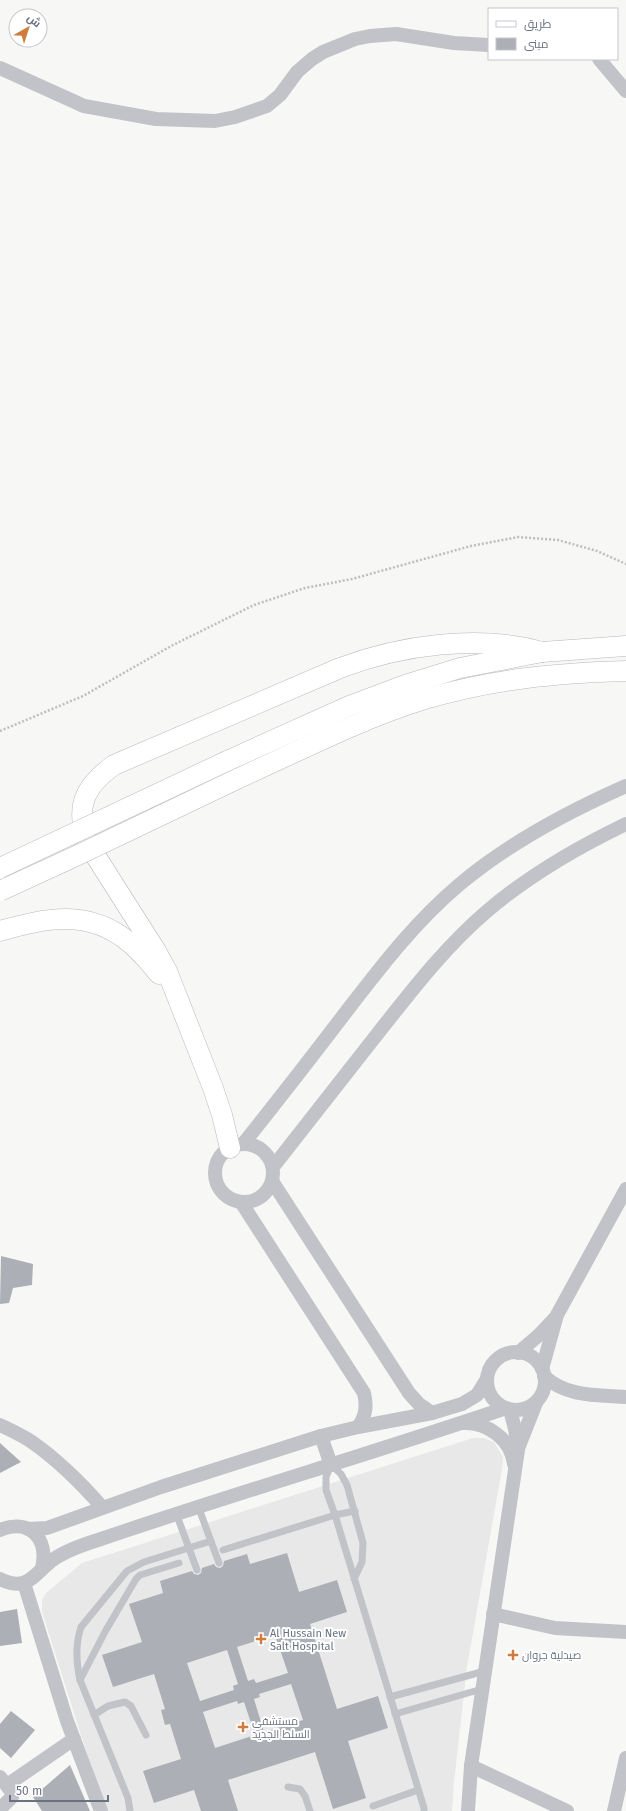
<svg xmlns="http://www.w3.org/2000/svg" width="626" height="1811" font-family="'Fira Sans',Cairo,sans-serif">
<rect width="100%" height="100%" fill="#f7f7f5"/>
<path fill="#e8e8e8" d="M473 1438H484L494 1442 503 1457 502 1469 467 1667 454 1782 452 1811H105L42 1612V1600L46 1593 82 1563Z"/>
<g fill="#acafb6" fill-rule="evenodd">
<path d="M1 1256 33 1264 32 1285 13 1288 9 1303 0 1304Z"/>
<path d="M0 1443 21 1462 0 1473Z"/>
<path d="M287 1553 299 1592 337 1580 347 1612 310 1624 337 1709 378 1696 388 1728 348 1741 366 1798 333 1809 315 1752 228 1780 238 1811H201L194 1790 154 1803 143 1771 181 1759 170 1724 165 1725 161 1710 165 1709 154 1674 113 1687 102 1655 142 1642 129 1604 163 1593 160 1581 192 1571 194 1574 198 1575 201 1573 202 1568 214 1564 216 1567 220 1568 223 1566 224 1561 247 1554 250 1564ZM275 1635 288 1673 256 1683 254 1679 248 1681 237 1647ZM227 1650 238 1684 233 1686 234 1690 200 1701 187 1663ZM291 1684 303 1720 264 1732 254 1699 260 1697 259 1694ZM237 1701 238 1704 244 1702 255 1735 215 1748 203 1712Z"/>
<path d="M17 1609 22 1643 0 1646V1612Z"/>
<path d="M11 1711 35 1730 11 1758 0 1748V1724Z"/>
<path d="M70 1765 90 1811H42L33 1797Z"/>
</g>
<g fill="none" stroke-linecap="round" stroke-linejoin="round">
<defs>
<g id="secondary">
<path d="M227 761 349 706 405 685 460 668 542 652 626 646"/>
<path d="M237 779C299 751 360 719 425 699 492 679 557 673 626 671"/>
<path d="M0 931C46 918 89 908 130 943 141 952 150 963 159 974"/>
<path d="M230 1148 222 1115 213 1088 167 971 156 951 88 844C75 808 83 787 114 765L340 668C401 645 478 634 542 652"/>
</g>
</defs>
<use href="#secondary" stroke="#b6b9be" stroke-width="21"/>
<path stroke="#bdbec1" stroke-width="2.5" stroke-dasharray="2 2" stroke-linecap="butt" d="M0 731 83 696 173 645 254 605 305 588 352 579 471 546 518 537 558 540 597 551 626 564"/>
<g stroke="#c1c3c8" stroke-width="7">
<path d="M198 1506 219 1563"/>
<path d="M176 1513 197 1570"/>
<path d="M223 1550 335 1515 355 1511"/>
<path d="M354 1579 362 1562 363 1543 347 1485 341 1474 331 1465 326 1477V1490L335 1515 424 1808V1811"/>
<path d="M80 1680 106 1630 136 1579 140 1575 179 1563"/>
<path d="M390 1697 485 1671"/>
<path d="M395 1714 482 1689"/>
<path d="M94 1715 108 1706 125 1702 131 1706 146 1735"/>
<path d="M288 1787 300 1789 305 1796 310 1811"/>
<path d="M373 1806 418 1790"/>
<path d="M130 1811 128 1798 80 1680C76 1662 75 1645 81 1627L127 1571 144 1562 211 1541"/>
</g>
<g stroke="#c1c3c8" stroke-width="14">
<path d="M599 59 626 91"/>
<path d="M0 68 84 106 156 119 215 121 235 117 267 106 280 95 297 72 312 59 323 52 355 39 370 36 396 34 454 43 489 45"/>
<path d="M243 1144C279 1099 314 1054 349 1008 383 964 417 920 460 884 509 843 567 812 626 786"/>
<circle cx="244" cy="1173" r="29"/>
<path d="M273 1167C307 1124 341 1080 375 1037 410 993 443 949 486 912 528 876 576 848 626 824"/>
<path d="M272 1181 409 1393 419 1404 432 1413"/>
<path d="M241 1202 364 1393C367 1406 366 1416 358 1427"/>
<circle cx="516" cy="1381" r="29"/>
<path d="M518 1353 539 1335 555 1318"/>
<path d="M542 1369 557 1315 626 1189"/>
<path d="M544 1376C566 1397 597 1395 626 1397"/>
<path d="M463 1423C487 1422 511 1439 514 1464"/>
<path d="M0 1425C11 1430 22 1435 32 1442 59 1461 81 1483 102 1507"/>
<path d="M321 1436 331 1465"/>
<path d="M519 1446 536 1403"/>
<path d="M28 1529 47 1528 161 1487 321 1436 358 1427 432 1413 462 1404 477 1395 487 1379"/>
<path d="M0 1530C29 1518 49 1538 42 1568"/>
<path d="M0 1579C8 1583 15 1585 23 1583 34 1580 43 1566 54 1559 67 1550 82 1545 98 1540 233 1494 370 1454 506 1408"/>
<path d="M24 1583 67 1721 101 1811"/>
<path d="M493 1614 555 1628 626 1632"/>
<path d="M471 1766 567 1811"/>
<path d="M0 1777 11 1791 12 1797 0 1809"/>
<path d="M7 1785 74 1739"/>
<path d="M468 1811 471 1766 518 1450 515 1429 510 1410"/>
<path d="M614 1811 626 1758"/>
</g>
<use href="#secondary" stroke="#fff" stroke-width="20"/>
<defs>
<g id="secondary-bridge">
<path d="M0 868 227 761"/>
<path d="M0 891 76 856 237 779"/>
</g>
</defs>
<use href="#secondary-bridge" stroke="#b6b9be" stroke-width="21" stroke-linecap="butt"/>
<use href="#secondary-bridge" stroke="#fff" stroke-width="20"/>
</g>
<g fill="#d07c3c" stroke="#fff" stroke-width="1.5">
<path d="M259 1633h4v4h4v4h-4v4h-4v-4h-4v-4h4z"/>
<path d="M511 1649h4v4h4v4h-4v4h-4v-4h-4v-4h4z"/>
<path d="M241 1721h4v4h4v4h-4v4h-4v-4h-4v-4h4z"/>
</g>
<g text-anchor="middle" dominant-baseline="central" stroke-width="4" stroke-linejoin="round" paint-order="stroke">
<g font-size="11" fill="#6a7282" stroke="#fff" text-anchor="start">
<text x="270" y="1633">Al Hussain New<tspan x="270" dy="13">Salt Hospital</tspan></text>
<text x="522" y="1655">صيدلية جروان</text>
<text x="252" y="1721">مستشفى<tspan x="252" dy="13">السلط الجديد</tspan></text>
</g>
</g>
<rect x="488" y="8" width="130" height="52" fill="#ffffff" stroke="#c3c7cd"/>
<rect x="496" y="21" width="20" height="6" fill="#ffffff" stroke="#c3c7cd"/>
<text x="524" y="28" font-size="12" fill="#6a7282">طريق</text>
<rect x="496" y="38" width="20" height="12" fill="#acafb6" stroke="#c3c7cd"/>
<text x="524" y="48" font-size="12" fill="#6a7282">مبنى</text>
<g transform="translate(28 28) rotate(39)"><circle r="19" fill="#ffffff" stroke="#c3c7cd"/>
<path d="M0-3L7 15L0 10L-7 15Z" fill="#d07c3c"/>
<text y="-6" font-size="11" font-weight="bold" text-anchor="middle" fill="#6a7282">ش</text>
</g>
<path d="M10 1795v6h98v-6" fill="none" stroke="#6a7282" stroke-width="2"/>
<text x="16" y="1795" font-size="12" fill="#6a7282" stroke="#ffffff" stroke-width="3" paint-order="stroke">50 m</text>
</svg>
